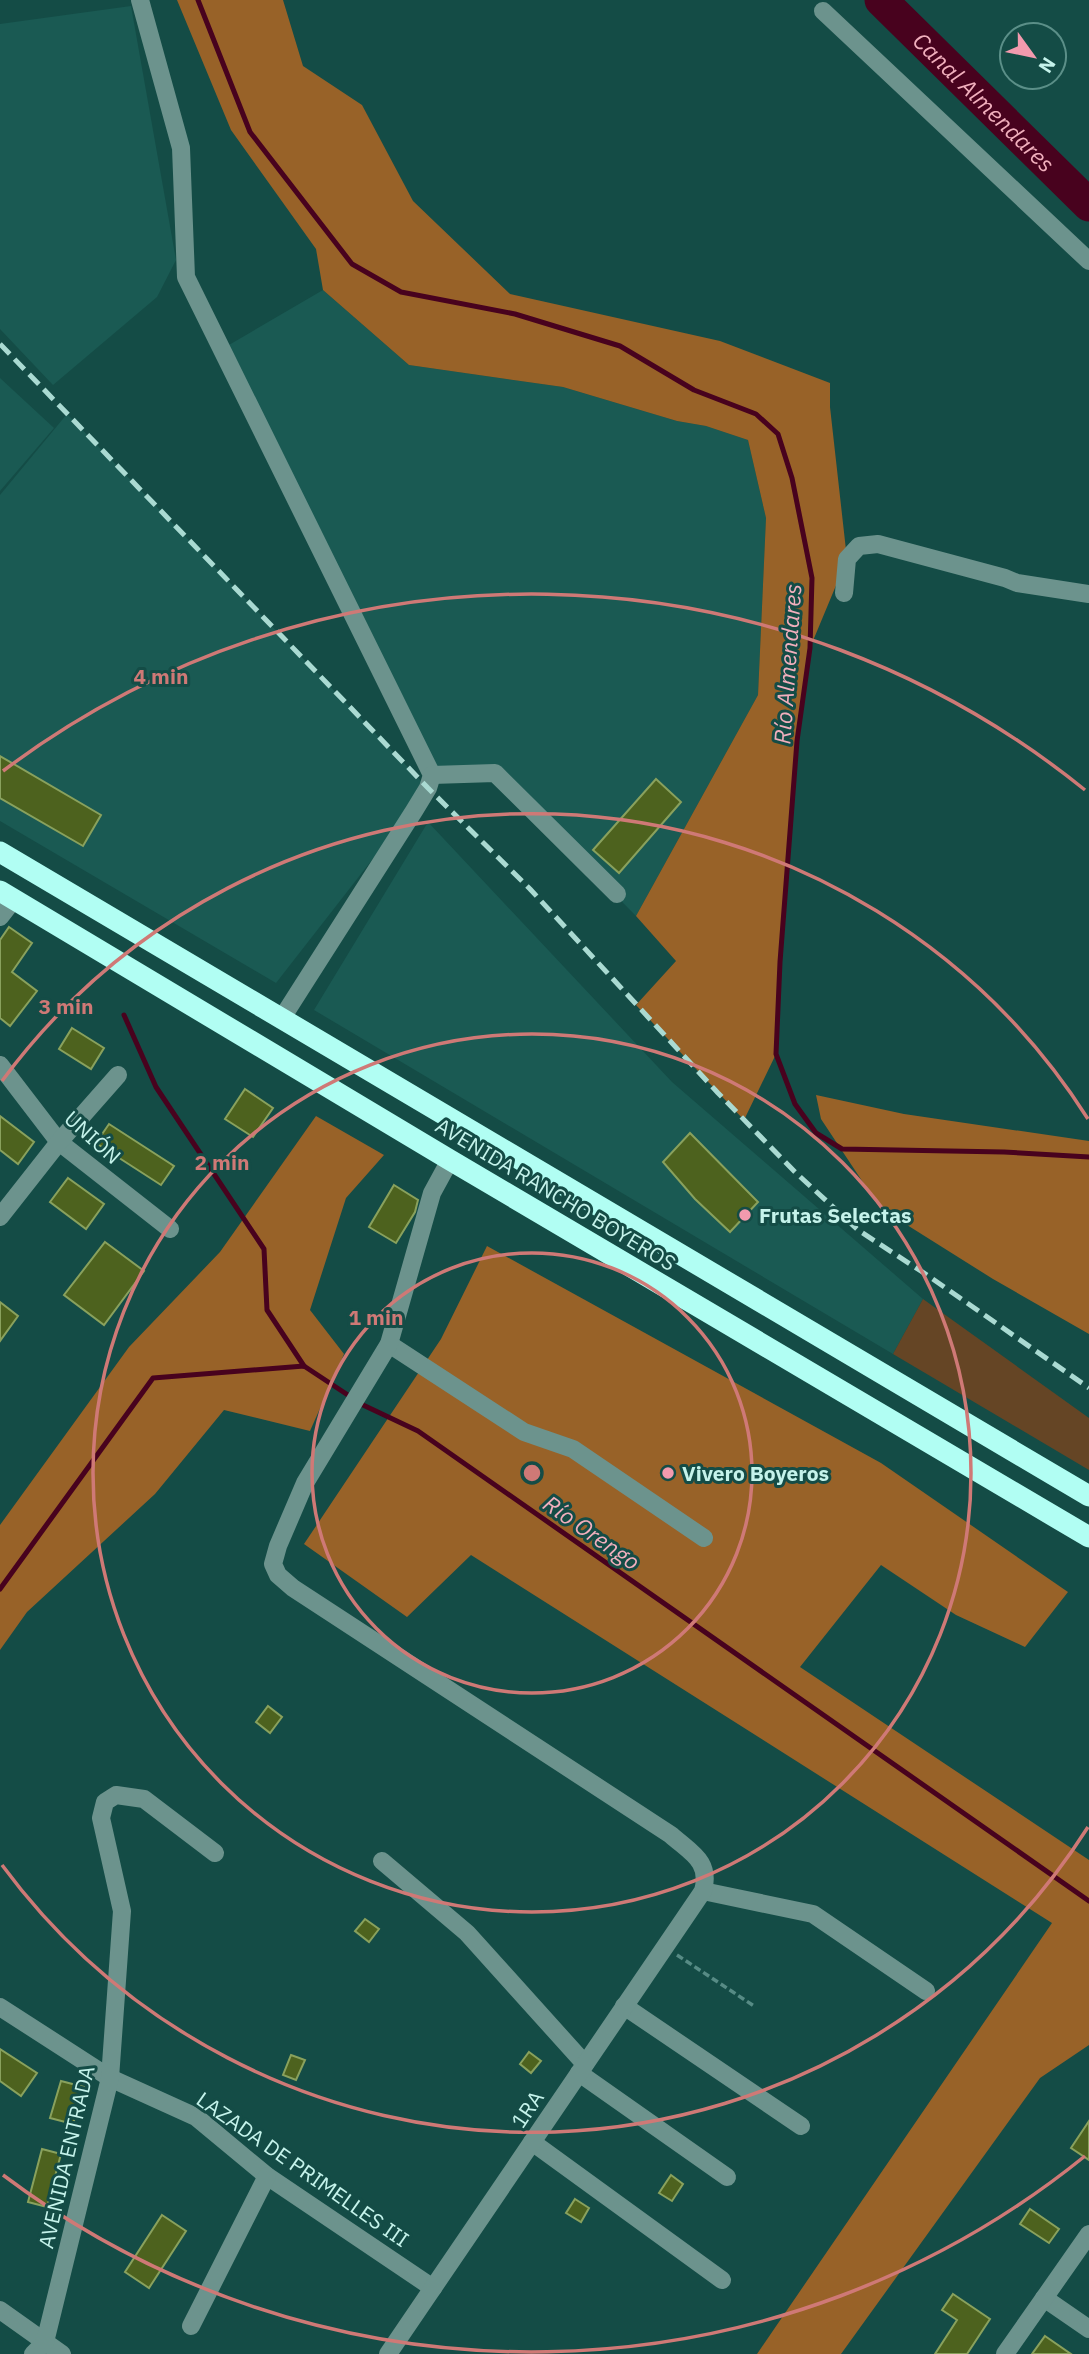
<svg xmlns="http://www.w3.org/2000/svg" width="1089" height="2354" font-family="'IBM Plex Sans',sans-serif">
<rect width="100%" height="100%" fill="#144c46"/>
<g fill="#1a5a53">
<path d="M131 6 176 260 157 297 53 385 0 329V24Z"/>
<path d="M323 290 409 365 563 387 677 421 706 426 748 440 766 518 758 695 636 916 495 773 432 775 222 349Z"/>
<path d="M0 378 54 428 0 491Z"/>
<path d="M67 414 428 788 276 983 0 821V495Z"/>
<path d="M428 822 672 1082 923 1299 893 1354 314 1010Z"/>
</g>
<path fill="#654525" d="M923 1299 1089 1418V1470L893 1354Z"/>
<g fill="#986228">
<path d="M177 0H283L303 66 362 105 413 201 510 294 720 341 830 383V407L847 559 810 648 797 741 780 962 776 1054 744 1120 636 1005 676 961 636 916 758 695 766 518 748 440 706 426 677 421 563 387 409 365 323 290 316 249 231 130Z"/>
<path d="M816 1095 904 1114 1089 1141V1334L993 1279 880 1208 821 1119Z"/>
<path d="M316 1116 384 1155 346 1198 310 1310 344 1354 310 1431 224 1410 155 1494 27 1612 0 1650V1525L129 1347 220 1252Z"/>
<path d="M487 1246 881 1463 1068 1592 1025 1647 956 1615 881 1565 800 1667 1089 1860V2045L1040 2078 841 2354H757L1052 1923 471 1555 407 1617 304 1544 441 1339Z"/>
</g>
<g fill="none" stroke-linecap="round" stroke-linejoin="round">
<g stroke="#48021e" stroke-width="5">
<path d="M198 0 250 132 352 264 401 292 515 314 620 346 694 390 756 414 778 434 792 478 812 578 810 648 797 741 780 962 776 1054 795 1104 816 1133 842 1149 1004 1152 1089 1157"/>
<path d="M124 1015 156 1087 264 1249 267 1310 304 1366"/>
<path d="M0 1589 153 1378 304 1366 363 1405 418 1431 1089 1901"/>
</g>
<path stroke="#48021e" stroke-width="33" id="s1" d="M881 0 1089 205"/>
</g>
<g fill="#4d621e" stroke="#89a15d" stroke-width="2">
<path d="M0 756 101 815 83 846 0 798Z"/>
<path d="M656 779 681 802 619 873 593 850Z"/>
<path d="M9 927 32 943 12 972 37 991 10 1026 0 1018V940Z"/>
<path d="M72 1028 104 1048 91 1069 59 1049Z"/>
<path d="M245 1089 273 1108 253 1137 225 1119Z"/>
<path d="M0 1116 34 1142 18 1164 0 1150Z"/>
<path d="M109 1124 174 1166 161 1185 96 1143Z"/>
<path d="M690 1133 758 1202 730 1232 695 1199 663 1162Z"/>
<path d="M68 1178 104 1204 86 1229 50 1202Z"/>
<path d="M394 1185 418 1200 415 1212 396 1243 369 1227Z"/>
<path d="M105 1242 144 1271 104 1325 64 1295Z"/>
<path d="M0 1302 18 1316 0 1341Z"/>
<path d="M268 1706 282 1717 270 1733 256 1722Z"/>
<path d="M365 1919 379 1929 369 1942 355 1931Z"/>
<path d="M0 2049 37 2073 21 2096 0 2081Z"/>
<path d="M529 2052 541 2061 531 2073 520 2064Z"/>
<path d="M291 2055 305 2060 296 2080 283 2075Z"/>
<path d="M61 2081 84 2087 73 2124 50 2118Z"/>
<path d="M1089 2121V2160L1071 2148Z"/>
<path d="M42 2149 61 2154 47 2207 28 2202Z"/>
<path d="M671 2175 683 2184 672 2201 659 2193Z"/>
<path d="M575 2199 589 2208 581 2222 566 2213Z"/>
<path d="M1030 2209 1059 2229 1049 2243 1020 2224Z"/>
<path d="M162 2215 186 2231 149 2288 125 2272Z"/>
<path d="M953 2294 990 2319 967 2354H935L957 2320 942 2310Z"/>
<path d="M1045 2336 1071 2354H1032Z"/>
</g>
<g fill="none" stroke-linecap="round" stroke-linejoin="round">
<path stroke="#578b85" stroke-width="3.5" stroke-dasharray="7 3.5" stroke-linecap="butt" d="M677 1955 754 2006"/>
<g stroke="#6c938d" stroke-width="18">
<path d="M140 0 181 148 186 277 432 775 428 788 414 811 282 1018"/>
<path d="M823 11 1089 261"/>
<path d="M844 593 847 559 859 546 878 544 1005 578 1017 583 1089 594"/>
<path d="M432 775 495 773 617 894"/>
<path d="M0 917 14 899"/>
<path d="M0 1065 59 1142 170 1229"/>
<path d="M0 1217 59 1142 118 1075"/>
<path d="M389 1344 524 1432 573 1449 704 1538"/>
<path d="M382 1861 467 1933 585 2064"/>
<path d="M703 1891 813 1914 926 1991"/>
<path d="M624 2006 801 2126"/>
<path d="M0 2007 110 2078 196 2117 267 2176 433 2288"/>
<path d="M579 2073 727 2177"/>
<path d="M532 2142 722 2280"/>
<path d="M1044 2298 1089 2329"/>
<path d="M0 2310 62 2354"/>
<path d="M191 2326 267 2176"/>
<path d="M33 2354 45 2342 110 2078 122 1911 101 1818 105 1802 116 1795 144 1799 215 1853"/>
<path d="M388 2354 703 1891C711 1861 691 1853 671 1835L293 1588 278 1575 273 1564 278 1546 305 1483 389 1344 432 1193 450 1160"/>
<path d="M1005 2354 1089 2234"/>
</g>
<g stroke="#b1fef3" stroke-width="21">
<path d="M0 852 1089 1496"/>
<path d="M0 891 450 1160 1089 1537"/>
</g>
<path stroke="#aadad2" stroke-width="5" stroke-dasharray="14 7" stroke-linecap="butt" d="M0 344 428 788 530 889 718 1093 795 1172 858 1230 927 1275 1089 1388"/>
</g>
<g fill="none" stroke="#cf7976" stroke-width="3.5">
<circle cx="532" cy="1473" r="220"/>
<circle cx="532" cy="1473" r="439"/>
<path d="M1088 1827A659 659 0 0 1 2 1865M2 1081A659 659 0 0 1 1088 1119"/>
<path d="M1085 2156A879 879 0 0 1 3 2175M3 771A879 879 0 0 1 1085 790"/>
</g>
<g fill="#f29aae" stroke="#144c46" stroke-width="2.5">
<circle cx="745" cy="1215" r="7"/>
<circle cx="668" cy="1473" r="7"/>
</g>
<g text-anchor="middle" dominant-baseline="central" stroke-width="6" stroke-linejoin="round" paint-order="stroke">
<g font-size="21" fill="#c5f3eb" stroke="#144c46">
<text transform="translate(93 1137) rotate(42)">UNIÓN</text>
<text transform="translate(556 1194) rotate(31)">AVENIDA RANCHO BOYEROS</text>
<text transform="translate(527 2109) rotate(-56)">1RA</text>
<text transform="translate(66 2157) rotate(-77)">AVENIDA ENTRADA</text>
<text transform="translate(303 2169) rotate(35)">LAZADA DE PRIMELLES III</text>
</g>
<g font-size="21" font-weight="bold" fill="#c5f3eb" stroke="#144c46" text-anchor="start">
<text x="759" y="1215">Frutas Selectas</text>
<text x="682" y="1473">Vivero Boyeros</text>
</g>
<g font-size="23" font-style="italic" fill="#f1afbd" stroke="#144c46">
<text stroke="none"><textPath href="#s1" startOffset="145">Canal Almendares</textPath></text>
<text transform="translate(787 664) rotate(-86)">Río Almendares</text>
<text transform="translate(592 1532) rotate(35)">Río Orengo</text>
</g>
</g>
<circle cx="532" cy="1473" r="10" fill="#cf7976" stroke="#144c46" stroke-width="3.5"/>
<g font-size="21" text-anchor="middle" font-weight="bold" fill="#cf7976" stroke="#144c46" stroke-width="6" stroke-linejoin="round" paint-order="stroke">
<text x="161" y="684">4 min</text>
<text x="66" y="1014">3 min</text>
<text x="222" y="1170">2 min</text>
<text x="376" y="1325">1 min</text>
</g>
<g transform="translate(1033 56) rotate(123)"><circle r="33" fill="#144c46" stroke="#5b8f88" stroke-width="2"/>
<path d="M0-5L12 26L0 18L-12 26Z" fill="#f29aae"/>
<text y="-10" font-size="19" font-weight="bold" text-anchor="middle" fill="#c5f3eb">N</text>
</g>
</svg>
